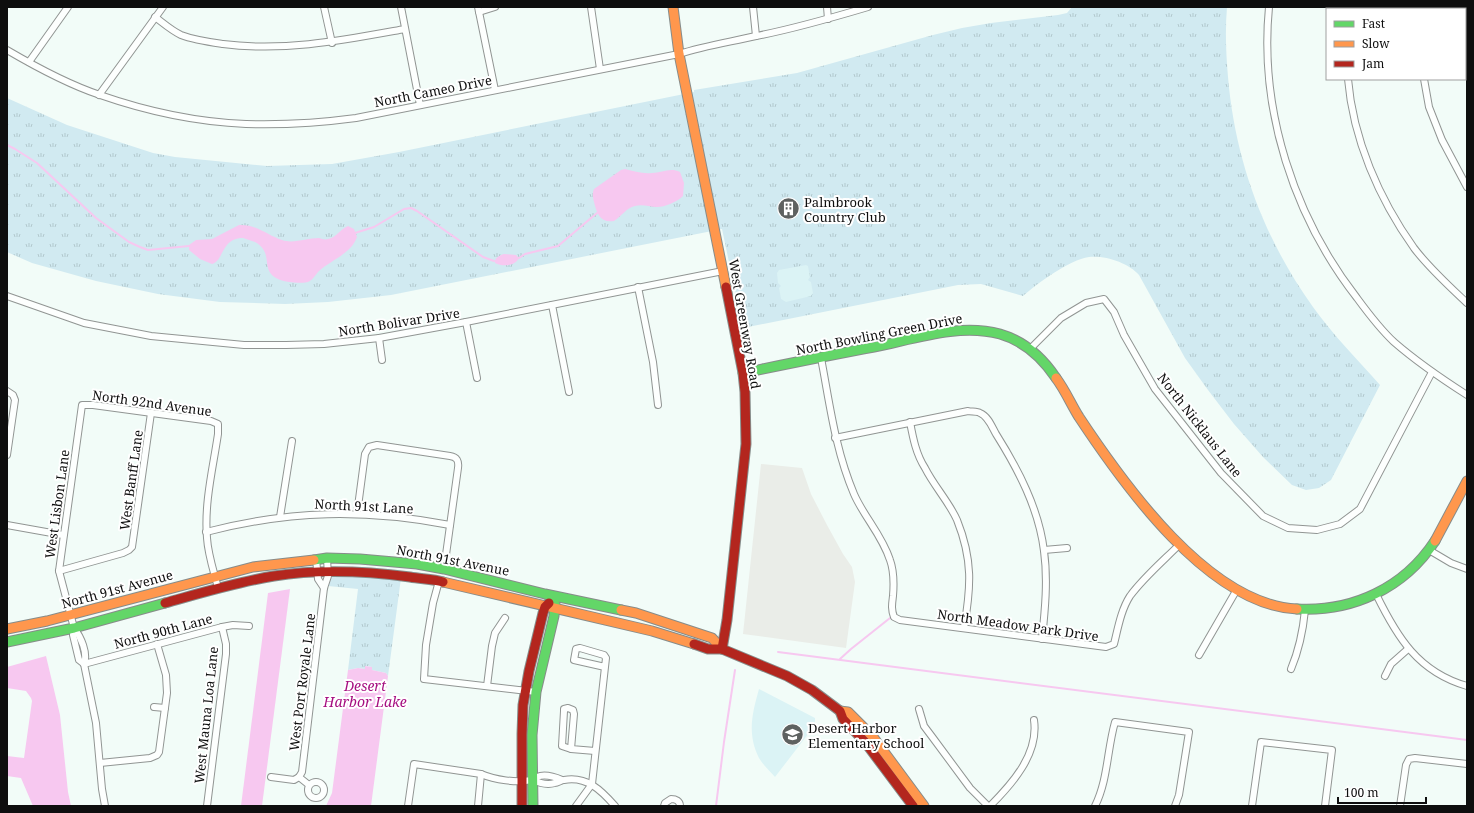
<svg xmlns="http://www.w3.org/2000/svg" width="1474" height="813" font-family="'Noto Serif',serif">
<defs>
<pattern id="grass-tufts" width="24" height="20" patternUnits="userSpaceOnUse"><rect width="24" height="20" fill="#d1eaf1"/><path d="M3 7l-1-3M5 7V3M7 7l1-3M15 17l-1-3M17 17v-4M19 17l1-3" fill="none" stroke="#b2c8cd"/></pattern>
</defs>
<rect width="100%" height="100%" fill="#f2fcf8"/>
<path fill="#eaede8" d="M761 464 802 468 811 494 827 525 843 554 852 567 855 582 846 648 743 634Z"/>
<g fill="url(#grass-tufts)">
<path d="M1072 7H1227C1225 31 1226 53 1228 77 1235 160 1264 239 1313 307 1333 335 1357 359 1380 385L1331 480 1319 488 1306 490 1292 485 1263 457 1234 424 1208 390 1185 358 1139 275C1129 263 1105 255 1089 257 1069 260 1038 283 1023 296L981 284 958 285 743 328 722 229 391 295 328 302 285 304 220 302 158 294 96 281 32 263 7 252V98L67 125 153 153 175 157 267 166 332 164 399 152 694 92V90L797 73 933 35 962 28 991 23 1058 15 1067 13Z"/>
<path d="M336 575 401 578 388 676 386 673 372 670V667L366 666 365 669 358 668 348 670 358 589 328 586 331 578Z"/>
</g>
<g fill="#dbf3f5">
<path d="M806 265 808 266 810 277 808 280 811 282 813 293 811 296 786 302 781 299 779 288 781 286 778 283 777 273 779 270Z"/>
<path d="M759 689 815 718V725L775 777C770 771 763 765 759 758 747 734 752 714 759 689Z"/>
</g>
<g fill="#f7c8f0">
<path d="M625 169C634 171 642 174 652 173 662 173 670 167 680 172L684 183 683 196C677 202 665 207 657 207 649 207 643 204 635 206 626 208 622 216 614 221 600 223 597 214 594 202 593 197 592 194 594 189L621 170Z"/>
<path d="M239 225C256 224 267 235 282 240 293 244 307 238 319 238 322 239 325 240 328 239 336 238 340 229 348 226L354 229 357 237C351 254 331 260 319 271 315 275 313 280 308 282 303 284 283 282 278 279 259 270 275 253 255 242 251 241 247 239 243 238 221 238 224 261 212 264L200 259 189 250V245L196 240 212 239Z"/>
<path d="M504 254 516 255 519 258C515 266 503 267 495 263 494 258 500 255 504 254Z"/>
<path d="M290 589 262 806H241L268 593Z"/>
<path d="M46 656 60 715 68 792 71 806H33L21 778 7 776V756L24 758 32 701 31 698 26 691 7 688V667Z"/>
<path d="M365 666 372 667V670L386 673 388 676 371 806H326L332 793 348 670 358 668 365 669Z"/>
</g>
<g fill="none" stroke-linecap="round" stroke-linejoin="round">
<g stroke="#f7c8f0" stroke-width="2">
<path d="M7 145 15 149 37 163 96 218 129 242 140 247 148 250 189 246"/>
<path d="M355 233 374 227 404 209 411 208 417 211 483 257 494 261"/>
<path d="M519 258 525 254 558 246 597 213"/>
<path d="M778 652 1467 740"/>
<path d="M840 659 851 649 890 618"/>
<path d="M716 806 724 742 735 670"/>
</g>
<defs>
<g id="street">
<path d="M324 7 332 43"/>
<path d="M401 7 420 105"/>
<path d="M478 7 495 90"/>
<path d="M591 7 600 69"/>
<path d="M753 7 756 36"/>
<path d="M827 7 828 19"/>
<path d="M1269 7C1259 110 1294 217 1357 298 1368 313 1380 329 1394 342 1417 362 1442 379 1467 395"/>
<path d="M1346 9 1347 7"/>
<path d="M1422 9V7"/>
<path d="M479 12 495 7"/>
<path d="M155 17C163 23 172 31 181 35 194 40 209 42 223 44 285 52 344 40 405 29"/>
<path d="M7 50C36 67 67 84 100 95 146 111 197 122 246 124 283 125 319 123 356 118L679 54C704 46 730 42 756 36 794 29 831 18 868 7"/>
<path d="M29 62 68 7"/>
<path d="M1348 79C1353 139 1379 199 1414 248 1429 268 1449 286 1467 303"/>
<path d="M1424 79 1429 107 1442 140 1467 187"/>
<path d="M99 95 163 7"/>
<path d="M638 287 653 362 658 405"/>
<path d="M7 296 84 323 151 336 244 345H286L324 344 379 338 466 322 723 271"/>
<path d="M552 305 569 392"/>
<path d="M466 322 477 378"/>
<path d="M379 338 382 360"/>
<path d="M1030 349 1061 318 1086 303 1104 299 1114 312 1124 335 1155 389 1221 473 1263 516 1288 528 1317 530 1340 524 1360 509 1432 372"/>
<path d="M821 358C830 405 835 449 854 494 864 517 882 535 890 560 894 571 894 584 893 596 892 604 891 609 894 617L900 620 1106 647 1114 644C1118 628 1121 610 1130 596 1144 577 1163 561 1180 544"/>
<path d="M7 391 13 395 15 400 7 455"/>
<path d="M910 422C913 438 916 454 925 468 934 486 949 502 957 520 973 560 971 587 964 628"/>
<path d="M835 438 968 411C971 412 977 411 980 413 988 416 992 427 996 434 1018 469 1039 509 1044 551 1048 580 1045 610 1042 639"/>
<path d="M357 514 365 454 369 447 377 445 450 456C457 457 459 461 458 468L444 569"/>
<path d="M280 517 292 441"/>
<path d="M7 525 63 535"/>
<path d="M206 532C291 510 364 509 450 525"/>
<path d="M1044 550 1067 548"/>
<path d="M1429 550 1451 563 1467 569"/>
<path d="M316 559 318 579 324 588"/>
<path d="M59 571 123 553 129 550 132 547 151 413"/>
<path d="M439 581 433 603 426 645 424 679 536 692"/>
<path d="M1376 594C1397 637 1418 672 1467 686"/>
<path d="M74 628C81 637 88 653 84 664L96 723 102 789 105 806"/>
<path d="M1199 655 1236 591"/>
<path d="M84 664 79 660 73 635 74 628 59 571 82 405H93L211 421 218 424V434C213 468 204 503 207 538 208 555 214 572 218 588"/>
<path d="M84 664 222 627 233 625 249 626"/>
<path d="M1291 669C1299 650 1303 631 1305 610"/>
<path d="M1385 676 1391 664 1408 649"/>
<path d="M487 686 492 646 495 633 505 618"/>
<path d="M154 707 165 708"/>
<path d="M919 709 924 726 933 738 970 788 988 806"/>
<path d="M571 749 574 714 573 710 568 708 564 709V711L562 746 571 749 595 751"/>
<path d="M100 763 150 758 157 755 159 752 167 693 166 675 157 644"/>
<path d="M271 777 294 780 299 777 309 785"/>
<path d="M299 777 302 772 324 588 328 576 327 558"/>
<path d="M533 780C539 783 548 785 555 783 558 783 561 780 564 780 587 776 601 790 615 806"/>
<circle cx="316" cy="790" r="8"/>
<path d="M207 806 226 654V644L222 627"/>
<path d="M408 806 414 764 481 774C495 780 516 783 532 780 537 779 533 779 537 777 544 774 555 777 562 780"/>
<path d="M478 806 481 774"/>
<path d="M576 806 592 784 606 658 604 655 580 648 576 649 574 660 605 667"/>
<path d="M664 806 665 803 671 799C676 799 680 801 680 806"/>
<path d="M990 806C1012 784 1039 754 1034 720"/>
<path d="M1095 806C1108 780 1107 750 1115 722L1189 732 1179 795 1175 806"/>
<path d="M1252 806 1261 742 1332 750 1325 806"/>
<path d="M1400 806 1406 765 1409 759 1415 758 1467 764"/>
</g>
<g id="fast">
<path d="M743 373C787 364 830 355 874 347 914 339 959 323 1000 334 1024 341 1042 357 1056 378"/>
<path d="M314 560 327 558 360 559 417 564 444 569 545 594 621 610"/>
<path d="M1297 609C1353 612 1404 588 1435 541"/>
<path d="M7 642 74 628 165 603"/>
<path d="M533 806 532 735 536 692 554 616 555 604"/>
</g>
<g id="slow">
<path d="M673 7 679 54 726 287"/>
<path d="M1056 378C1065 390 1071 404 1079 417 1124 485 1209 605 1297 609"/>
<path d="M1435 541 1467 481"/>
<path d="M443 582 652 631 694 644"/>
<path d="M621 610 636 613 712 638 722 649"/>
<path d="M7 629 47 621 253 567 314 560"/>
<path d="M840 711 848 712 873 737 924 806"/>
</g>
<g id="jam">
<path d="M165 603C201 593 237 582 274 576 319 569 365 571 410 577 421 579 433 579 443 582"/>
<path d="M694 644 708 649H722L787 676 812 690 840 711 843 719 865 742 913 806"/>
<path d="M722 649 727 620 746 444 745 392 743 373 726 287"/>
<path d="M522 806V734L523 705 529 671 543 613 545 607 549 603"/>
</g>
</defs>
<use href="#street" stroke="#919593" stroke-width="8"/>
<use href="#fast" stroke="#878c8a" stroke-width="11"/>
<use href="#slow" stroke="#878c8a" stroke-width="11"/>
<use href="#jam" stroke="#878c8a" stroke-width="11"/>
<use href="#street" stroke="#fdfffe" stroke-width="6"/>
<use href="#fast" stroke="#63d668" stroke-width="9"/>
<use href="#slow" stroke="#ff974d" stroke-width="9"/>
<use href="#jam" stroke="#b3261e" stroke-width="9"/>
</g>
<defs>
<symbol id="building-disc" viewBox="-11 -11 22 22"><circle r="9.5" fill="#5e6160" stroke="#fff"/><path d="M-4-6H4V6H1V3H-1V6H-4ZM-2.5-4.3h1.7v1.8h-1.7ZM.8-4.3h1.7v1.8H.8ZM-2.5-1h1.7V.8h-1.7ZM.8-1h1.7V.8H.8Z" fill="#fff"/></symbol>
<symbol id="school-disc" viewBox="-11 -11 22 22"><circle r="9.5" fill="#5e6160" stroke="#fff"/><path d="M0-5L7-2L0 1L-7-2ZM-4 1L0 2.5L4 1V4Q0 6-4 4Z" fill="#fff"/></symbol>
</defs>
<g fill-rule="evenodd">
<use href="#building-disc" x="776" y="196" width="25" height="25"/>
<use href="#school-disc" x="780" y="722" width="25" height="25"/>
</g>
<g text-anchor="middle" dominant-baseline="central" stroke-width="4" stroke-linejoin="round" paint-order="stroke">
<g font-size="13" fill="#0e0e0e" stroke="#fff">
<text transform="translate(433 91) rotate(-11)">North Cameo Drive</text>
<text transform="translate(399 322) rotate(-9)">North Bolivar Drive</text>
<text transform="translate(745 324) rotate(80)">West Greenway Road</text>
<text transform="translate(879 334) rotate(-11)">North Bowling Green Drive</text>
<text transform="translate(152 403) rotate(8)">North 92nd Avenue</text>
<text transform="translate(1200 425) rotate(52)">North Nicklaus Lane</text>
<text transform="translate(131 480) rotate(-82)">West Banff Lane</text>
<text transform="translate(57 504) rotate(-82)">West Lisbon Lane</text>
<text transform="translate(364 506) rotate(3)">North 91st Lane</text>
<text transform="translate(453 560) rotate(11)">North 91st Avenue</text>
<text transform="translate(117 589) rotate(-15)">North 91st Avenue</text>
<text transform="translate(1018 625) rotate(8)">North Meadow Park Drive</text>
<text transform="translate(163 631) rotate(-15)">North 90th Lane</text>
<text transform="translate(302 682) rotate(-83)">West Port Royale Lane</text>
<text transform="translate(206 715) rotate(-84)">West Mauna Loa Lane</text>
</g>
<g font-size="13" fill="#0e0e0e" stroke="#fff" text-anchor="start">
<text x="804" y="202">Palmbrook<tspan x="804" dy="15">Country Club</tspan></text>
<text x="808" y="728">Desert Harbor<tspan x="808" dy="15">Elementary School</tspan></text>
</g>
<g font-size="14" font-style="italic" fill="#a61081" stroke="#fff">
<text x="365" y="685">Desert<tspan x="365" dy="16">Harbor Lake</tspan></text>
</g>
</g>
<rect width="1474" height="813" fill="none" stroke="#0e0e0e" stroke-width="16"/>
<rect x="1326" y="8" width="140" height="72" fill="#ffffff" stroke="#9f9f9f"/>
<rect x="1334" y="21" width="20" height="6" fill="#63d668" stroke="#9f9f9f"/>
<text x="1362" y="28" font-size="12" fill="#0e0e0e">Fast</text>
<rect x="1334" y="41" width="20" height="6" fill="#ff974d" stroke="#9f9f9f"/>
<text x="1362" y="48" font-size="12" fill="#0e0e0e">Slow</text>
<rect x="1334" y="61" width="20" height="6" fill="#b3261e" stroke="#9f9f9f"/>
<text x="1362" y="68" font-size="12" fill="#0e0e0e">Jam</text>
<path d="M1338 797v6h88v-6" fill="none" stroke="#0e0e0e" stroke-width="2"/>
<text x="1344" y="797" font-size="12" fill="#0e0e0e" stroke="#ffffff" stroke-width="3" paint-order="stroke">100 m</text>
</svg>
